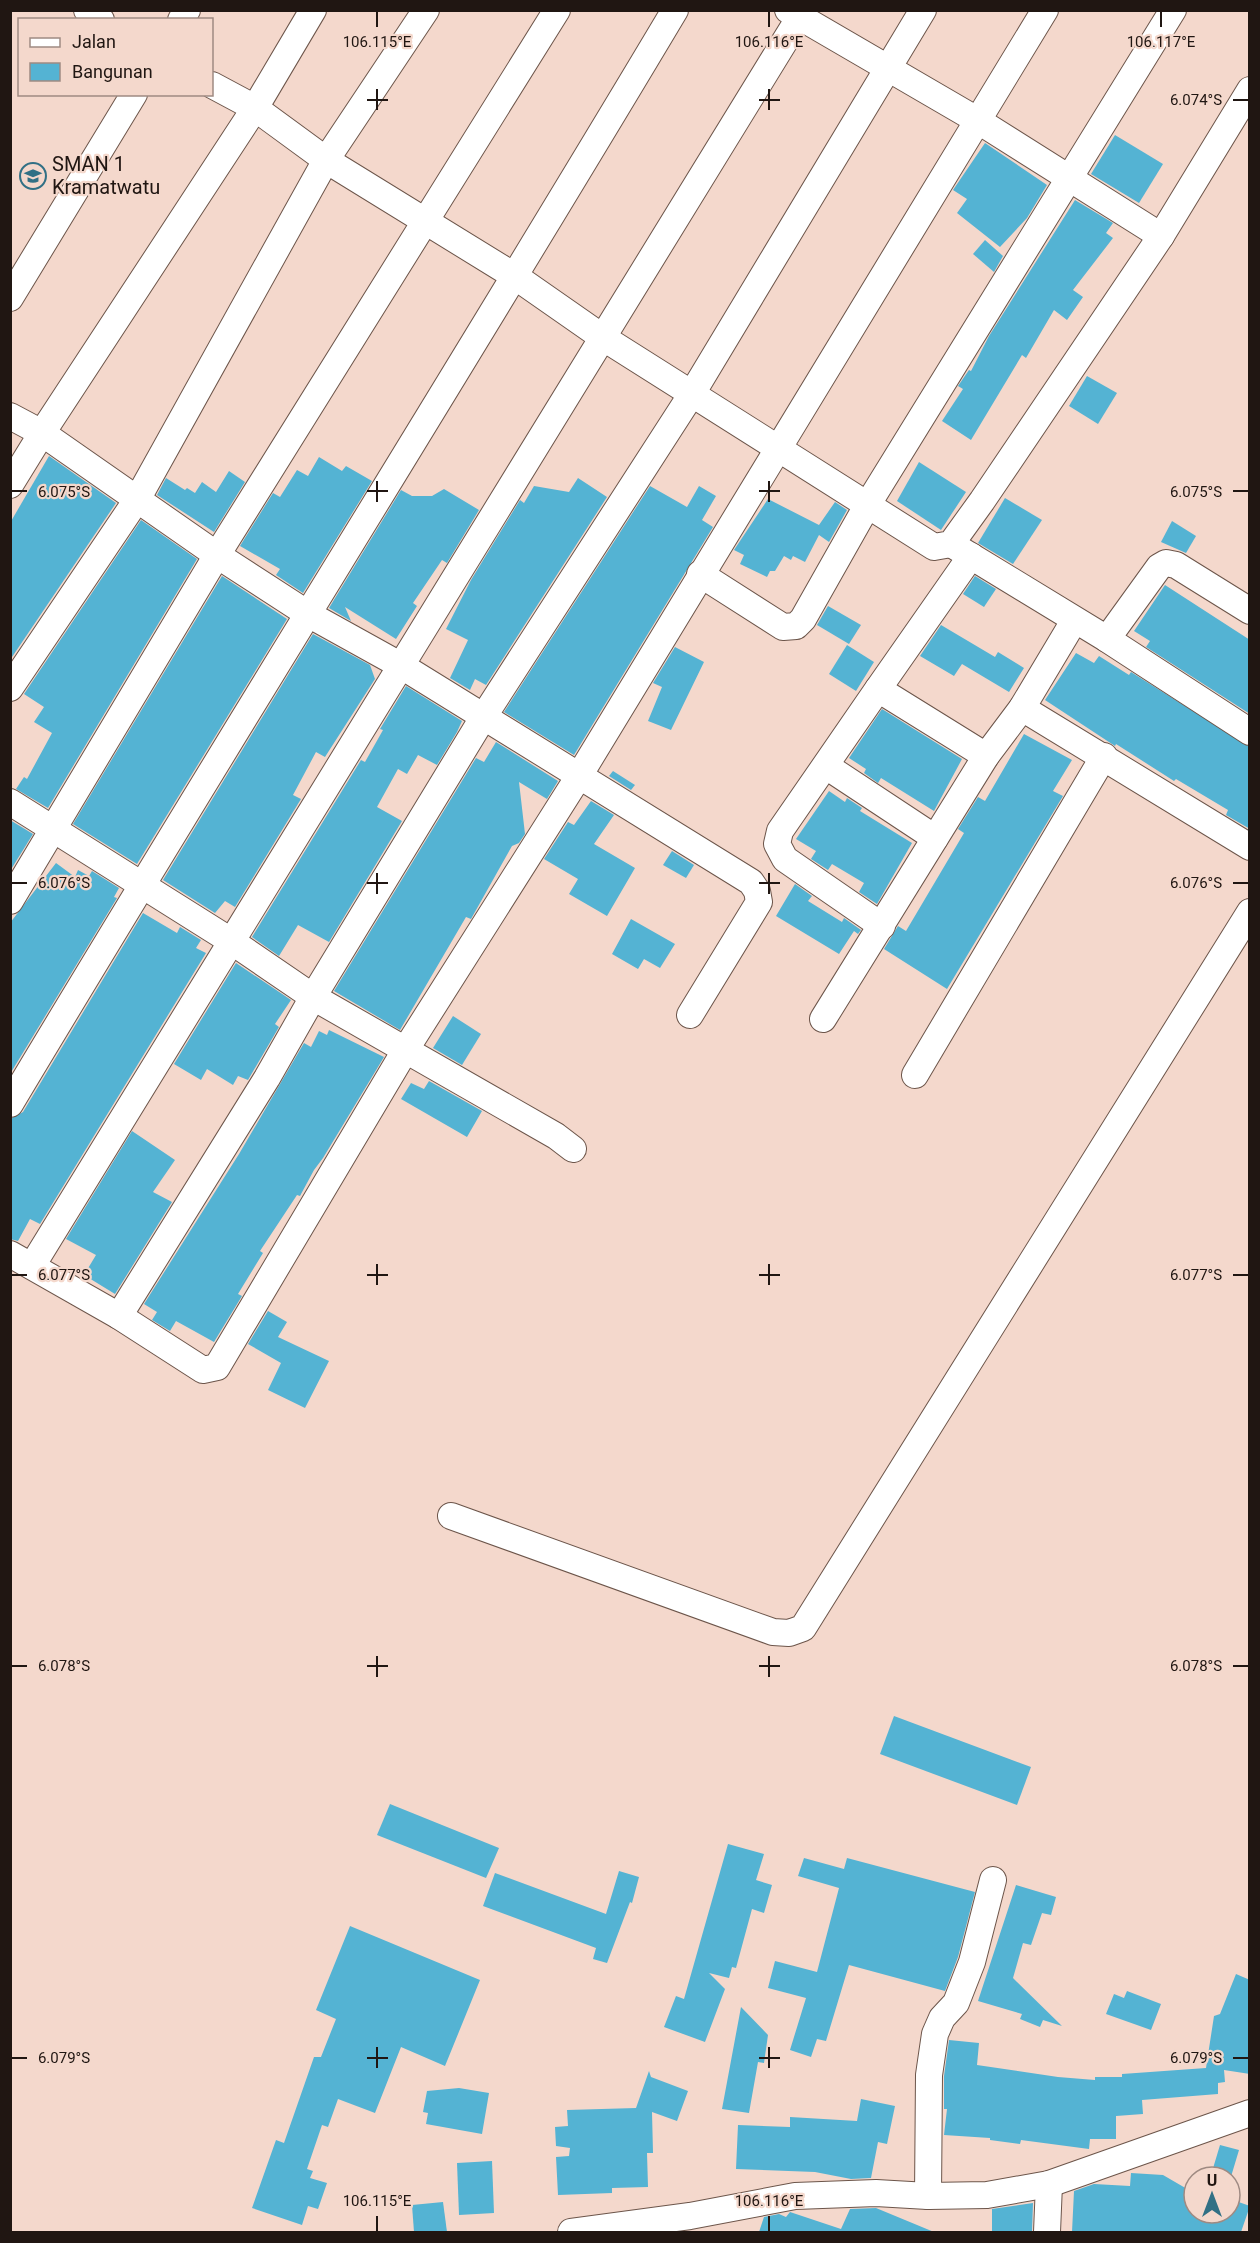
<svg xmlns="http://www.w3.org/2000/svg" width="1260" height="2243" font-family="Roboto,sans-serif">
<rect width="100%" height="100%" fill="#f4d8cc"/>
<g fill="#54b3d3">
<path d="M1115 135 1163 164 1139 203 1091 174Z"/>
<path d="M985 143 1047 185 1027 218 1000 247 957 213 967 199 953 190Z"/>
<path d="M1075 200 1113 223 1106 233 1113 238 1073 290 1083 297 1067 320 1054 310 1026 358 1022 355 971 440 942 421 963 389 958 386 969 370 971 371 989 336Z"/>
<path d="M985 240 1003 256 994 272 973 254Z"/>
<path d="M1087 376 1117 393 1098 424 1069 406Z"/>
<path d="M49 456 116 503 10 660V523Z"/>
<path d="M319 457 342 471 346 466 372 481 303 593 276 575 280 569 240 546 273 493 280 497 297 470 308 476Z"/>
<path d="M919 462 966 492 941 530 897 501Z"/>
<path d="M229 471 245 482 214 532 157 495 166 478 185 490 187 488 195 493 202 482 216 492Z"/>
<path d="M578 478 607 497 486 685 475 679 470 690 450 678 468 640 446 629 471 580 520 500 524 503 534 486 569 492Z"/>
<path d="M650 486 687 507 699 486 716 496 702 520 713 527 574 755 504 712Z"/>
<path d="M444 489 479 510 447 563 442 560 413 603 417 606 396 639 345 607 351 621 329 608 401 490 412 496H432Z"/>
<path d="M1005 498 1042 520 1013 564 978 543Z"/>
<path d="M768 499 819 525 835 502 847 510 829 542 819 535 805 562 793 556 791 560 784 556 775 571H770L767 577 740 564 744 555 734 550Z"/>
<path d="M141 520 197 559 48 808 16 789 24 777 27 779 52 733 34 722 44 707 24 694Z"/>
<path d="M1172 521 1196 536 1186 553 1161 542Z"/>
<path d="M222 576 287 619 137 864 73 824Z"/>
<path d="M975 576 996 589 984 607 963 594Z"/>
<path d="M1165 585 1250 640V714L1146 647 1150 641 1134 631Z"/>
<path d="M828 606 861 625 849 644 817 625Z"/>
<path d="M941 625 995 657 998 652 1024 668 1009 692 962 664 954 676 920 656Z"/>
<path d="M313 634 370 665 375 679 325 757 316 752 293 795 301 799 235 907 225 901 215 913 163 880Z"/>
<path d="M847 645 874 662 856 691 829 674Z"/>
<path d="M675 647 704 662 671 730 648 721 662 687 653 683Z"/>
<path d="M1076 653 1094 663 1099 656 1129 675 1131 672 1250 747V829L1226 815 1228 810 1176 779 1174 781 1116 744 1115 746 1045 700Z"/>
<path d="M406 686 462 721 457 732 437 765 418 755 407 774 398 769 377 807 402 821 329 942 298 925 279 956 252 937 361 760 365 762 383 730 380 729Z"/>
<path d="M882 709 962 759 934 811 881 778 878 783 864 773 866 769 849 758Z"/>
<path d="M1024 734 1072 760 1053 791 1063 796 947 989 884 949 898 926 906 931 964 833 958 829 978 797 985 801Z"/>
<path d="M496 742 558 781 547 799 519 782 525 834 519 843 512 846 471 919 466 917 400 1030 334 991 476 758 484 762Z"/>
<path d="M613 771 635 785 631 790 609 776Z"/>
<path d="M829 791 845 802 847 798 862 808 860 811 912 843 877 904 859 892 864 883 832 864 828 870 811 859 816 851 796 839Z"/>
<path d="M591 801 614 815 594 844 635 868 607 916 569 894 578 879 544 859 568 822 574 825Z"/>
<path d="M10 820 33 834 10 871Z"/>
<path d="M672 851 694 865 686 878 663 865Z"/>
<path d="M56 863 75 877 78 870 89 876 92 871 119 888 114 897 117 898 10 1074V923Z"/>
<path d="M795 884 812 896 808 901 842 922 844 918 861 930 858 934 854 931 839 954 776 916Z"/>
<path d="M143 913 177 933 180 927 201 940 196 948 206 953 40 1224 30 1219 18 1241 10 1239V1119L23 1112Z"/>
<path d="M631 919 675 944 660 968 644 959 638 969 612 954Z"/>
<path d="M236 963 291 1000 275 1024 279 1027 248 1080 238 1076 233 1085 207 1069 201 1080 174 1064Z"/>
<path d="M453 1016 481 1034 462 1065 433 1048Z"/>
<path d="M329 1030 384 1057 323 1158 314 1170 300 1196 297 1195 260 1251 263 1253 238 1294 242 1296 214 1342 176 1321 170 1331 152 1320 157 1312 144 1304 239 1154 304 1043 311 1047 319 1031 327 1035Z"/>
<path d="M429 1081 482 1111 467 1137 401 1099 411 1083 424 1089Z"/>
<path d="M132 1131 175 1160 153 1192 172 1202 115 1294 84 1275 96 1255 66 1239Z"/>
<path d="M268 1311 287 1322 278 1337 329 1361 305 1408 268 1390 281 1363 248 1344Z"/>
<path d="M894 1716 1031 1767 1017 1805 880 1754Z"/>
<path d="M390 1804 499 1848 486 1878 377 1835Z"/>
<path d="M728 1844 764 1854 756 1880 772 1885 764 1913 752 1909 736 1968 732 1967 729 1978 709 1973 725 1989 705 2042 664 2027 676 1996 684 1999Z"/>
<path d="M804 1858 844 1869 847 1858 975 1892 958 1957 945 1991 849 1965 826 2041 817 2039 811 2057 790 2050 806 1998 768 1988 775 1961 817 1972 839 1888 798 1876Z"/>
<path d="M619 1871 639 1877 632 1903 630 1902 607 1963 593 1959 596 1948 483 1906 495 1873 606 1914Z"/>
<path d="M1016 1885 1056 1897 1051 1915 1042 1913 1031 1945 1023 1943 1013 1978 1062 2026 1043 2020 1040 2027 1020 2019 1022 2014 978 2001Z"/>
<path d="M350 1926 480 1980 445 2066 401 2047 375 2113 338 2099 328 2127 322 2125 307 2169 313 2171 310 2178 327 2183 318 2209 308 2206 302 2225 252 2208 276 2140 284 2143 314 2057H321L336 2019 316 2010Z"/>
<path d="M1236 1974 1250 1980V2074L1224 2070 1225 2082 1218 2083V2094L1142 2100 1143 2114 1116 2116V2139H1090L1089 2149 1021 2140 1020 2144 990 2140V2138L944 2135 947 2109H944V2076L949 2040 979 2043 977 2065 1058 2077 1095 2080V2077H1122V2074L1206 2068 1214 2016 1220 2014Z"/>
<path d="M1127 1991 1161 2004 1151 2030 1106 2014 1114 1994 1124 1998Z"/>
<path d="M741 2007 768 2035 764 2063 758 2062 749 2113 722 2109Z"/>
<path d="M649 2071 651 2077 688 2091 677 2121 652 2112 653 2153H647L648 2187 612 2188V2193L558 2195 556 2157 569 2156 570 2148 556 2146 555 2127 568 2126 567 2110 636 2108Z"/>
<path d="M459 2088 489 2093 482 2134 426 2124 428 2113 423 2112 427 2091Z"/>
<path d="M861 2099 895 2106 887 2144 878 2142 871 2178 851 2179 815 2172 736 2169 738 2125 790 2127V2117L857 2121Z"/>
<path d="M1220 2145 1239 2150 1230 2180V2177L1211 2175Z"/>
<path d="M492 2161 494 2213 459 2215 457 2163Z"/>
<path d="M1131 2173 1163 2175 1194 2193V2213H1230V2199L1250 2206 1241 2232H1072L1074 2191 1094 2184 1130 2186Z"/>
<path d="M443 2202 447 2232H414L412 2205Z"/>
<path d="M1033 2203 1032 2232H992V2209Z"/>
<path d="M876 2208 934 2232H759L764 2217 779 2214 786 2217 790 2212 841 2229 850 2209Z"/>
</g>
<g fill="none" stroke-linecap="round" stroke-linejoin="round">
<defs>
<g id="street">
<path d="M87 10 101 20"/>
<path d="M788 10 977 120 1161 236"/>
<path d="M181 20 187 10"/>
<path d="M212 85 255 108 326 160 516 277 602 337 934 547 951 544 982 501 1161 236 1250 90"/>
<path d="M10 298 134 94"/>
<path d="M10 416 42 433 217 555 308 614 400 665 751 882 757 891 759 902 690 1015"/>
<path d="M10 485 42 433 255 108 313 10"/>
<path d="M951 544 1107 639 1159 567 1166 563 1176 565 1250 611"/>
<path d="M971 556 878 689 986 756"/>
<path d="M700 574 783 627 796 626 803 619 868 504 1173 10"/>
<path d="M1107 639 1250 732"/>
<path d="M10 688 138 498 326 160 426 10"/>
<path d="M878 689 780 831 777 844 785 859 882 926"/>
<path d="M1022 708 1250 847"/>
<path d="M826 766 935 838"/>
<path d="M10 802 231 941 313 997 556 1136 573 1149"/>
<path d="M10 901 217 555 557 10"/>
<path d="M823 1019 986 756 1022 708 1074 621"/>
<path d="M915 1075 1104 756"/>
<path d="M10 1104C229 738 456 377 675 10"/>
<path d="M10 1254 119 1316 203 1370 217 1367 406 1049 579 776 1045 10"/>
<path d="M32 1266 804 10"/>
<path d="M119 1316 267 1078 313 997 484 716 693 392 923 10"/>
<path d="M451 1516 773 1632 789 1633 803 1628 1250 912"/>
<path d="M928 2196 929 2075 935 2034 942 2018 956 2003 972 1962 993 1880"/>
<path d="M571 2232 690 2216 795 2196 876 2193 928 2196 987 2195 1049 2184 1250 2113"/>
<path d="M1047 2232 1049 2184"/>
</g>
</defs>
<use href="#street" stroke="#6c554a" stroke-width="28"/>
<use href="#street" stroke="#fff" stroke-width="26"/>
</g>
<path fill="none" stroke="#201612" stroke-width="2" d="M377 12V27M769 12V27M1161 12V27M377 89V110M769 89V110M367 100H388M759 100H780M1233 100H1248M377 481V502M769 481V502M12 491H27M367 491H388M759 491H780M1233 491H1248M377 873V894M769 873V894M12 883H27M367 883H388M759 883H780M1233 883H1248M377 1264V1285M769 1264V1285M12 1275H27M367 1275H388M759 1275H780M1233 1275H1248M377 1656V1677M769 1656V1677M12 1666H27M367 1666H388M759 1666H780M1233 1666H1248M377 2047V2068M769 2047V2068M12 2058H27M367 2058H388M759 2058H780M1233 2058H1248M377 2216V2231M769 2216V2231"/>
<defs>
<symbol id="school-ring" viewBox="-11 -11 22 22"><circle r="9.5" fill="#f4d8cc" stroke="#317085" stroke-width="1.5"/><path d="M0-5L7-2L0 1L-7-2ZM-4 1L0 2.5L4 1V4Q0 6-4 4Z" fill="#317085"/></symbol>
</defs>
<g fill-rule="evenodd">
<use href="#school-ring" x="18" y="161" width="30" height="30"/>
</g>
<g text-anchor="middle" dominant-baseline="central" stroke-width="4.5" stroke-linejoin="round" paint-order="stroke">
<g font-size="20" fill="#201612" stroke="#f4d8cc" text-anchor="start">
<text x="52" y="164">SMAN 1<tspan x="52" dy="23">Kramatwatu</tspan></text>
</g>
</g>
<g font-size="15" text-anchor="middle" fill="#201612" stroke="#f4d8cc" stroke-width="4.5" stroke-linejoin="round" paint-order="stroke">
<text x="377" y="47">106.115°E</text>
<text x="769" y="47">106.116°E</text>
<text x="1161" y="47">106.117°E</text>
<text x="1196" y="105">6.074°S</text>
<text x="64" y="497">6.075°S</text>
<text x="1196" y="497">6.075°S</text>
<text x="64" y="888">6.076°S</text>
<text x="1196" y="888">6.076°S</text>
<text x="64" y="1280">6.077°S</text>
<text x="1196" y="1280">6.077°S</text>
<text x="64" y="1671">6.078°S</text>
<text x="1196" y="1671">6.078°S</text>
<text x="64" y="2063">6.079°S</text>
<text x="1196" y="2063">6.079°S</text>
<text x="377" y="2206">106.115°E</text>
<text x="769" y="2206">106.116°E</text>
</g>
<rect width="1260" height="2243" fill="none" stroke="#201612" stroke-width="24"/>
<rect x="18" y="18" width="195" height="78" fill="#f4d8cc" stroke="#9f8a82" stroke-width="1.5"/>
<rect x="30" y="38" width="30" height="9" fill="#ffffff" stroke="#9f8a82" stroke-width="1.5"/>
<text x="72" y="48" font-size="18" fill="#201612">Jalan</text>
<rect x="30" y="63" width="30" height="18" fill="#54b3d3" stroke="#9f8a82" stroke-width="1.5"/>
<text x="72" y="78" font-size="18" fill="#201612">Bangunan</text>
<g transform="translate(1212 2195)"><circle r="28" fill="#f4d8cc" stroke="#9f8a82" stroke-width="1.5"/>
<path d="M0-4.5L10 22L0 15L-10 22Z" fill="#317085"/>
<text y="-9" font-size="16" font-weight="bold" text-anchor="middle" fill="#201612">U</text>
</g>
</svg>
